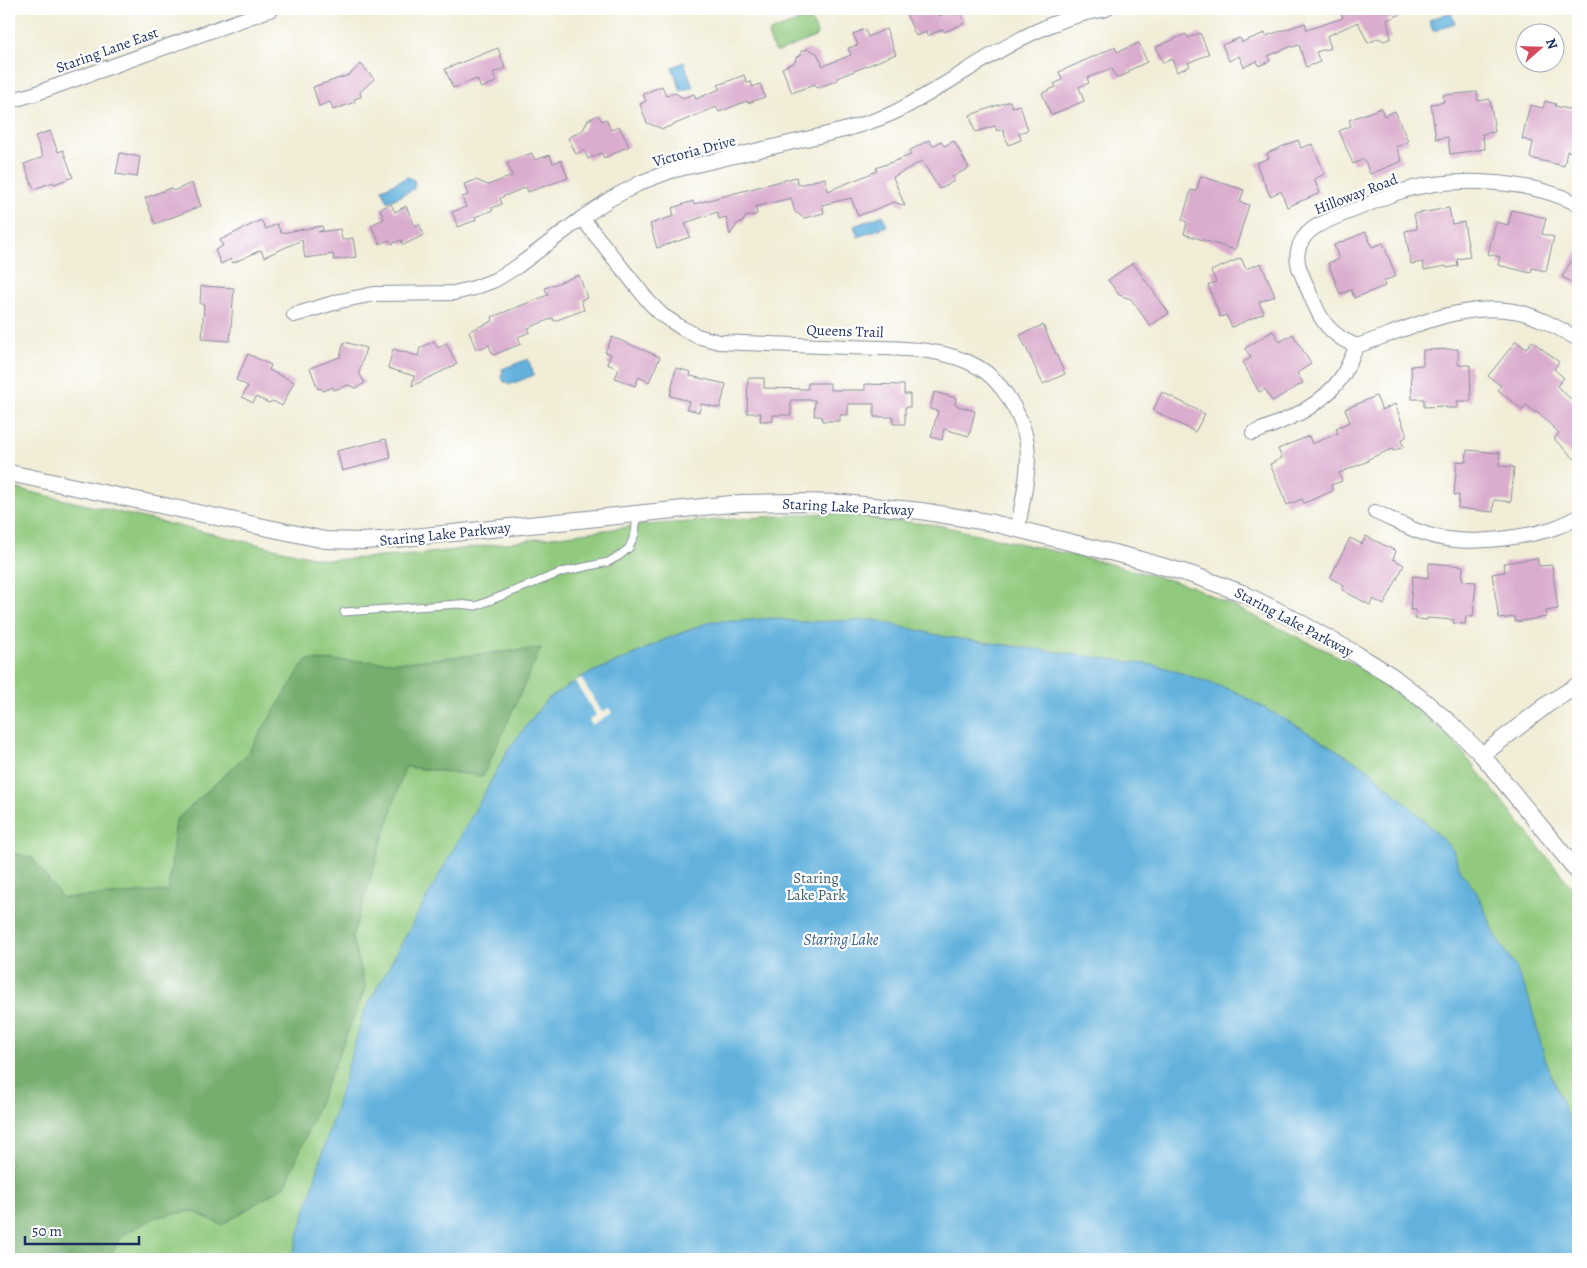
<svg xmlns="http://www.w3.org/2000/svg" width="1587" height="1268" font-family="Alegreya,serif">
<rect width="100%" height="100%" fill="#fff"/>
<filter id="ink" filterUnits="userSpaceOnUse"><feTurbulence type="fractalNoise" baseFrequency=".02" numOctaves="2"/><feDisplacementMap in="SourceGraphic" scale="10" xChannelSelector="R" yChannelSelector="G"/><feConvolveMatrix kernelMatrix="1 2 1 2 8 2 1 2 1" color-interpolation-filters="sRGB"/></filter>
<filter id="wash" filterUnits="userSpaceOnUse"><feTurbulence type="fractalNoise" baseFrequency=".0096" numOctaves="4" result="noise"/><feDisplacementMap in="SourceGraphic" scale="20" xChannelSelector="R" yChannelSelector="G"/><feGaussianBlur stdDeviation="1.12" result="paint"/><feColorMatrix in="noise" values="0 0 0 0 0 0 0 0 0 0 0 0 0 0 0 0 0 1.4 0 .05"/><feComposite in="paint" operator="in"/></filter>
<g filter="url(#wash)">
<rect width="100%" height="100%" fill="#f1edd7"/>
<g fill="#91ca7e" stroke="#567c6e">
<path d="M807 18 811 19 817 33 815 37 778 52 774 50 768 35 770 32Z"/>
<path d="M9 487 326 560 415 555 643 525 825 513 937 525 1099 561 1191 586 1352 663 1407 700 1454 742 1578 895V1259H9Z"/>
</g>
<path fill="#74ae6d" stroke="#486e66" d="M541 648 483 776 405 767 352 938 366 987 286 1185 222 1225 192 1211 156 1217 120 1237 109 1259H9V852L32 858 62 898 168 891 176 820 247 754 306 660 404 662Z"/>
<g fill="#63b2dd" stroke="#3f709e">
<path d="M1451 12 1455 24 1433 31 1429 20Z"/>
<path d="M684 62 693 87 681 91 672 67Z"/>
<path d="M408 177 415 181 414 189 388 202 382 189Z"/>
<path d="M883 215 887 226 858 237 854 226Z"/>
<path d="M528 359 534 375 509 385 507 382H504L501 375 503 372 502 369Z"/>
<path d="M771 618 800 622 874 620 946 637 1160 666 1234 691 1302 729 1368 769 1420 816 1453 850 1460 871 1476 891 1497 938 1515 966 1529 998 1544 1055 1578 1145V1259H287L294 1250 364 1012 508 750 546 700 585 675 627 658 664 640 711 621H740Z"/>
</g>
<path fill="#f1edd7" d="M581 678 602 712 609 708 612 713 592 725 589 720 596 715 575 681Z"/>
<g id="blocks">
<g fill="#daaccd">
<path d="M904 9H936L939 16 959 9 965 23 944 32 943 29 927 36 926 32 916 36Z"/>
<path d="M1339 9H1413L1387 20 1391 38 1384 41 1379 38 1368 43 1358 22 1327 36 1331 48 1316 52 1320 62 1306 67 1299 45 1293 47 1292 46 1268 56 1270 61 1259 66 1257 61 1244 67 1239 56 1229 61 1222 45 1240 38 1242 42 1265 33 1266 36 1305 23 1307 30 1343 18Z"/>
<path d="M865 29 868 37 886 29 896 54 837 78 838 80 817 88 815 84 792 93 782 68 795 62 796 57 801 55V51L808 49 817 53 823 66 851 55 848 48 858 45 853 34Z"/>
<path d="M1200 33 1209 54 1188 63 1190 66 1177 72 1172 59 1163 63 1156 47 1186 34 1188 38Z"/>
<path d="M1139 43 1147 62 1128 71 1129 73 1116 78 1112 68 1087 78 1089 83 1079 87 1084 101 1051 115 1042 93 1056 87 1054 84 1062 80 1059 72 1115 47 1117 52Z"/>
<path d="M498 48 505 68 493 73 496 82 481 88 477 79 453 88 445 69Z"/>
<path d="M361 64 374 79 360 92 361 97 354 99 355 102 333 110 330 102 319 106 313 87 349 75Z"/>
<path d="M744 75 747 83 751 82 753 87 760 84 765 97 748 103 747 101 719 112 716 107 663 129 647 123 640 104 646 101 643 94 662 86 666 96 675 93 683 98 694 94 696 99 720 89 718 85Z"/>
<path d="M1477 92 1478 101 1490 99 1495 132 1482 134 1485 149 1450 154 1448 137 1436 139 1431 104 1444 102 1443 95Z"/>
<path d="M1010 101 1012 107 1020 105 1028 130 1019 133 1021 140 1008 145 1003 129 997 131 995 126 975 132 970 115Z"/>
<path d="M1545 101 1556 104 1555 106 1577 111 1575 119 1578 120V154L1567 151 1564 166 1530 158 1533 142 1522 139 1530 105 1543 108Z"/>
<path d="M1381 108 1384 116 1395 111 1408 142 1396 147 1402 161 1370 174 1364 159 1353 164 1339 131 1351 126 1349 120Z"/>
<path d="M598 115 602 121 606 119 611 130 619 126 629 146 604 158 601 153 588 159 584 150 576 154 568 138 583 130 588 120Z"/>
<path d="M50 131 58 152 63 150 73 177 54 184 53 182 34 189 24 164 43 157 35 136Z"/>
<path d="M929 140 933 146 941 141 944 146 954 141 969 168 952 177 954 181 939 189 922 161 893 177 905 206 894 202 858 216 851 198 822 205 824 213 804 218 795 212 791 198 755 207 757 214 745 217 743 222 738 223 730 235 726 217 719 219 717 212 685 223 690 237 657 248 650 224 674 216 672 208 693 201 694 204 796 177 798 185 825 178 828 191 877 171 876 168 911 155 909 151Z"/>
<path d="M1298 140 1301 148 1312 144 1325 174 1314 179 1320 193 1287 207 1281 191 1270 196 1256 163 1269 158 1267 153Z"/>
<path d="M120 153 140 157 137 177 116 174Z"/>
<path d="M532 153 535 160 550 155 553 163 561 160 568 178 528 192 526 187 500 198 502 204 492 208 493 210 475 217 476 220 458 227 452 212 466 207 462 197 468 195 464 184 476 180 488 185 512 176 507 162Z"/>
<path d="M1201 176 1244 190 1240 202 1249 205 1235 250 1184 234 1187 222 1182 220 1191 190 1196 191Z"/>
<path d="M192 183 201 206 155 224 145 198 171 188 173 191Z"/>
<path d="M391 204 395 212 406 206 415 226 419 224 424 235 403 245 401 240 392 244 389 240 380 244 371 225 384 219 380 209Z"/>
<path d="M1449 208 1452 224 1464 222 1470 257 1457 259 1458 266 1447 268 1446 266 1424 270 1423 262 1411 264 1405 231 1417 229 1414 214Z"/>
<path d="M1512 210 1546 218 1542 234 1554 237 1546 271 1532 268 1531 273 1498 265 1500 257 1488 254 1496 222 1508 225Z"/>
<path d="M261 220 266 229 277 224 281 233 322 226 323 230 318 232 340 229 342 240 353 238 356 257 334 260 333 254 305 258 302 240 264 257 261 250 233 263 231 259 221 264 215 250 223 246 220 240Z"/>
<path d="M1366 232 1372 247 1383 243 1396 276 1384 281 1385 286 1354 298 1351 290 1340 294 1328 263 1339 259 1334 245Z"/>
<path d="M1578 249V286L1562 277Z"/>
<path d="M1241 258 1246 269 1261 263 1275 296 1259 302 1264 313 1232 327 1226 315 1220 317 1208 285 1216 282 1211 271Z"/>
<path d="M1133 263 1169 313 1150 326 1131 299 1119 295 1108 280Z"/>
<path d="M579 275 587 298 581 300 584 310 554 321 553 318 528 328 530 332 518 337 521 344 493 355 489 345 476 350 469 331 493 321 492 317 548 295 545 288Z"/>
<path d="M201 286 234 288 230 341 202 339 204 304H200Z"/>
<path d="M1043 325 1065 374 1043 384 1020 335Z"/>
<path d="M1273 331 1280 342 1293 334 1311 364 1297 373 1303 383 1272 401 1265 389 1259 392 1243 362 1251 358 1245 348Z"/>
<path d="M612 337 660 357 649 382 639 377 635 386 615 378 619 369 607 364 611 354 605 352Z"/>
<path d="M434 341 438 348 446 343 457 364 412 386 414 376 388 368 393 349 418 356 420 348Z"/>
<path d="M1516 341 1526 349 1532 341 1559 362 1554 369 1564 378 1557 386 1578 406V462L1554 439 1559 433 1537 412 1536 413 1526 405 1523 410 1505 396 1498 390 1501 386 1488 376Z"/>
<path d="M344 342 366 348 359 373 365 383 356 388 348 385 334 390 333 387 323 391 321 388 318 389 310 368 340 357Z"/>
<path d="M1458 349V365H1470L1471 401H1457L1458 408H1446V406L1424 407V399H1412L1411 366 1423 365V350Z"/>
<path d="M248 354 271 365 269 370 294 382 282 406 273 401 269 403 256 397 253 403 242 397 248 386 236 380Z"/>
<path d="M676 368 691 372 690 376 726 384 720 408 701 404 699 412 687 409 689 401 670 396Z"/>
<path d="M748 378H764V388L808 389V383H830V390H865V384L904 385V394H910V407H905V424H893V417H874V404H848V415H840V421H822V416H814L815 400H791V415H773V421H760L761 413H747Z"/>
<path d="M934 392 956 398 955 405 975 411 969 436 944 429 942 440 931 437 938 411 930 409Z"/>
<path d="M1162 392 1205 414 1195 432 1153 410Z"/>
<path d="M1376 396 1382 410 1395 404 1406 433V437L1401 440 1404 447 1393 451 1392 449 1368 459V461L1339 473 1342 481 1331 485 1333 491 1304 503 1302 499 1287 505 1270 464 1282 458 1278 449 1309 436 1312 444 1338 433 1336 428 1350 422 1345 409Z"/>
<path d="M386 439 391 458 342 471 337 451Z"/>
<path d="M1467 450 1500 453 1499 466 1514 467 1511 502 1494 500 1493 512 1458 508 1459 495H1454L1457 461 1466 462Z"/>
<path d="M1366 536 1396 551 1393 559 1404 565 1384 605 1373 599 1370 605 1342 590 1344 585 1330 578 1350 538 1362 544Z"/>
<path d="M1537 558 1539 566 1552 565 1558 609 1546 611 1547 617 1515 622V617L1499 619 1492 574 1505 572 1504 563Z"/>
<path d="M1429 563 1463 566 1462 581 1476 582 1473 617 1466 616 1465 624 1453 623 1454 620 1427 618V620L1415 619 1416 610H1410L1413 576 1428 578Z"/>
</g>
</g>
</g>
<g filter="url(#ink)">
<use href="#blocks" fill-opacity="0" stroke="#868e9a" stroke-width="1"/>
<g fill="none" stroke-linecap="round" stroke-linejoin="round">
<defs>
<path id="service" d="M344 612 459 604 476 606 562 572 608 562 619 556 629 548 635 534 637 514"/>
<g id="minor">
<path d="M9 101 34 94 272 9"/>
<path d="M1578 204C1528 179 1449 175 1396 193 1379 199 1363 207 1346 213 1327 221 1302 228 1298 251 1295 264 1303 276 1307 287 1315 305 1321 324 1337 335 1342 340 1350 343 1357 346 1407 329 1465 300 1519 312 1540 317 1560 329 1578 339"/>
<path d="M582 218 649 302 662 315 682 328 697 336 719 342C762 344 805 345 848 347 891 349 939 345 978 367 1001 380 1020 412 1026 438 1032 465 1022 501 1018 528"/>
<path d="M294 315 340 301 374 294 454 293 474 288 495 280 518 266 582 218 610 199 642 182 671 171 844 130C863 124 883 119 901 109 969 74 1028 21 1106 9"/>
<path d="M1253 433C1287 420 1322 407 1343 375 1348 366 1352 356 1357 346"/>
<path d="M1375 512C1398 522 1422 536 1447 539 1477 544 1529 537 1557 527 1565 524 1571 520 1578 517"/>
</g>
<g id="tertiary">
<path d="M9 473 325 540 362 541 395 539 741 503 794 502 844 503 921 511 993 523 1130 557 1193 575 1242 593 1290 617 1358 655 1392 676 1423 700 1450 723 1482 755 1578 872"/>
<path d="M1482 755 1548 704 1578 685"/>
</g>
</defs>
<use href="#service" stroke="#868e9a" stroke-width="9"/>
<use href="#minor" stroke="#868e9a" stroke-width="16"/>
<use href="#tertiary" stroke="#868e9a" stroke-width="18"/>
<use href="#service" stroke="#fff" stroke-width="7"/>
<use href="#minor" stroke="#fff" stroke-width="14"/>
<use href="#tertiary" stroke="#fff" stroke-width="16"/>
</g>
</g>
<g text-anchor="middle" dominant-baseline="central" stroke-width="4.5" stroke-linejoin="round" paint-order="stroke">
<g font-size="15" fill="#1b2f5e" stroke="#fff">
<text transform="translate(107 50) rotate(-20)">Staring Lane East</text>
<text transform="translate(694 151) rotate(-15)">Victoria Drive</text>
<text transform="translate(1356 194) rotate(-21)">Hilloway Road</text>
<text transform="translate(845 331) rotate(2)">Queens Trail</text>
<text transform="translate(848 507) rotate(3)">Staring Lake Parkway</text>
<text transform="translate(445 534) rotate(-6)">Staring Lake Parkway</text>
<text transform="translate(1294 622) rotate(28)">Staring Lake Parkway</text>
</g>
<g font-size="15" fill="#3e5e68" stroke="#fff">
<text x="816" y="878">Staring<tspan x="816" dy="17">Lake Park</tspan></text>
</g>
<g font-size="16" font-style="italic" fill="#345d8a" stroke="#fff">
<text x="841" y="940">Staring Lake</text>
</g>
</g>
<rect width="1587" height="1268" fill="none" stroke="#fff" stroke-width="30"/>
<g transform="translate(1540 48) rotate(70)"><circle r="24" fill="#ffffff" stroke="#a4acbf"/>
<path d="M0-4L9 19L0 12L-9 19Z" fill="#d1495b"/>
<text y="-8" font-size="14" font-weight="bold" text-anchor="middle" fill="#1b2f5e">N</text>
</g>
<path d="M25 1236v8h114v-8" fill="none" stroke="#1b2f5e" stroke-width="2.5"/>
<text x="32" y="1236" font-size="15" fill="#1b2f5e" stroke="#ffffff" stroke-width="4" paint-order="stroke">50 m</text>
</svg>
